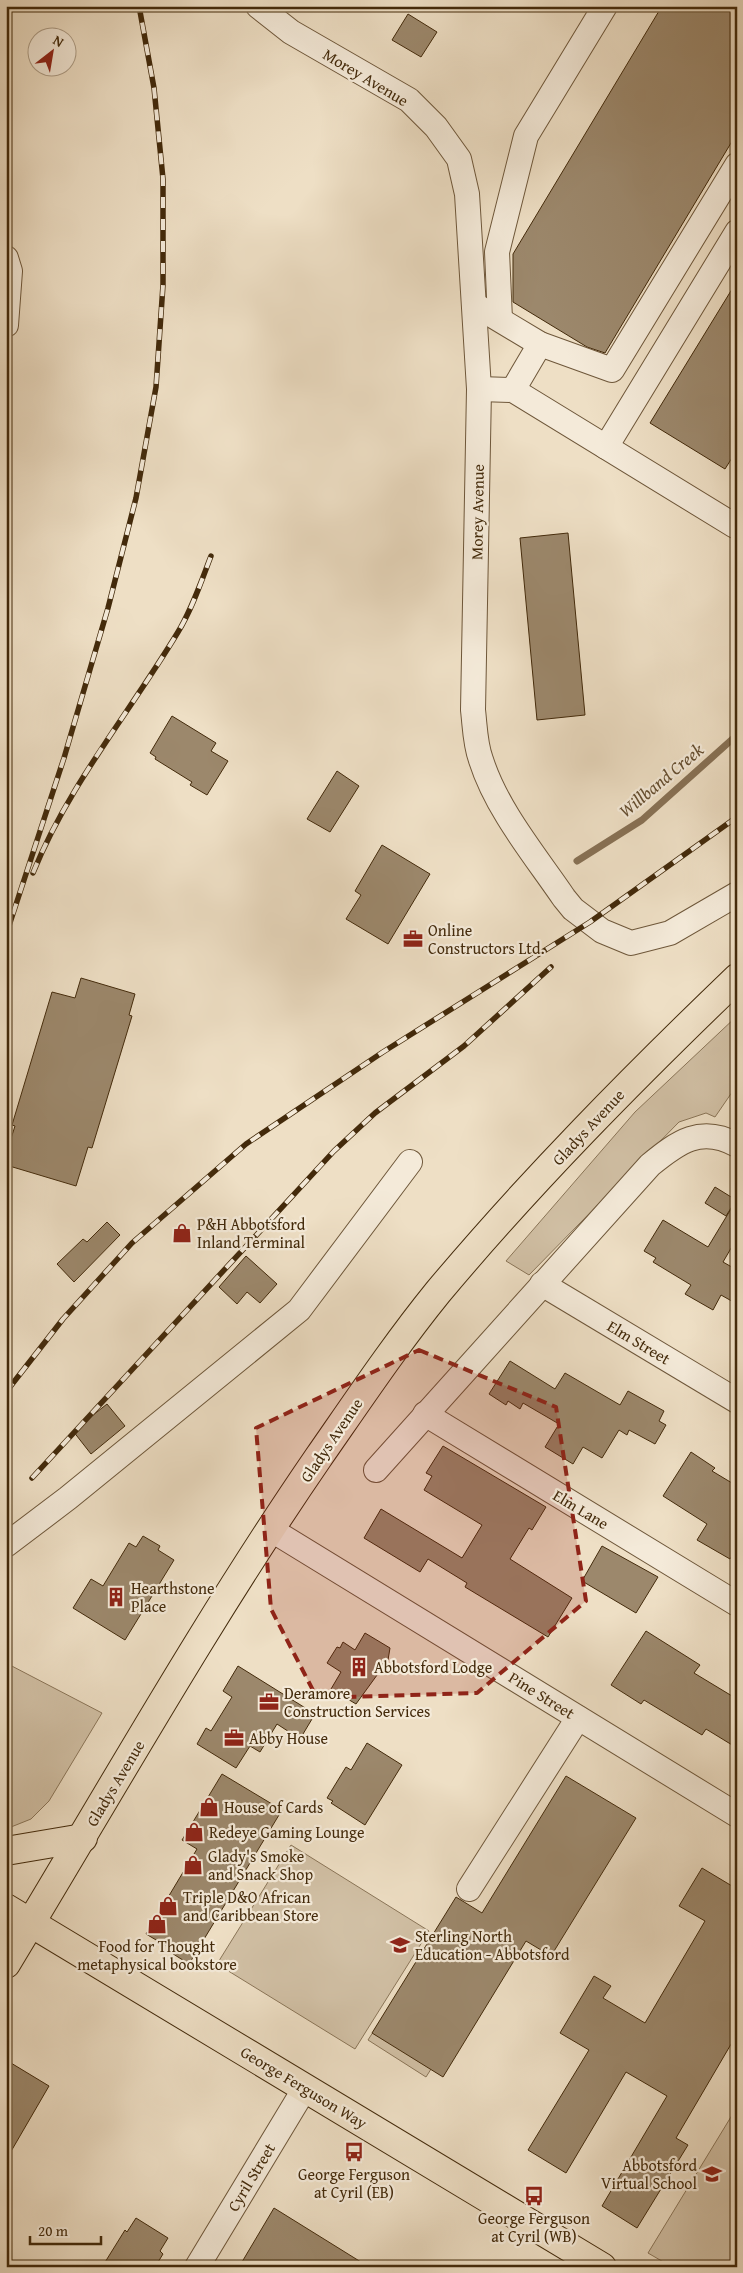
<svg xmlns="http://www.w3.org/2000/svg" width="743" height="2273" font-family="'Gentium Book Plus',serif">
<rect width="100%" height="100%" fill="#eedfc5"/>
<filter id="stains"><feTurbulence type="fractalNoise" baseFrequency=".004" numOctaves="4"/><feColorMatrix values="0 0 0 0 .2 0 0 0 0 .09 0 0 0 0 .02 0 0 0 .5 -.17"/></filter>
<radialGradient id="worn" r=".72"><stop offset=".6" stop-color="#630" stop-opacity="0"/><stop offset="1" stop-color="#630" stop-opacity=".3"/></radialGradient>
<g fill="#d1c0a5" stroke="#8a7558">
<path d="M737 1016V1085L715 1117 706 1113 679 1122 529 1275 506 1261 635 1112Z"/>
<path d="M6 1663 102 1713 49 1801 31 1819 6 1829Z"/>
<path d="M291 1845 429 1931 355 2049 217 1964Z"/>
<path d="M387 2010 445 2047 426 2077 368 2040Z"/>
<path d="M737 2107V2267H672L648 2253Z"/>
</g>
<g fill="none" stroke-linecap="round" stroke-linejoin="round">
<path stroke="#877155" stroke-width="7" d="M577 861 642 820 737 735"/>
</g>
<g fill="#9c886c" stroke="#432a0b">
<path d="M662 6H737V133L605 353 587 347 513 302V254Z"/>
<path d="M408 14 437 32 421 57 392 40Z"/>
<path d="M737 281V450L725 469 650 423Z"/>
<path d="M568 533 585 715 537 720 520 538Z"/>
<path d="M172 716 216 743 211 751 228 761 207 795 190 785 192 782 155 759 156 757 150 753Z"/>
<path d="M337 771 359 786 330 832 307 819Z"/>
<path d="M382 845 430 874 388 944 346 919 361 895 355 891Z"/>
<path d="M81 978 135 994 129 1015 132 1016 92 1148 88 1147 76 1186 6 1165V1154L15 1126 12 1125 52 992 75 998Z"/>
<path d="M715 1187 736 1200 726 1216 705 1203Z"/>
<path d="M737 1199V1238L723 1262 737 1270V1304L721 1295 713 1310 685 1294 691 1285 653 1262 656 1258 644 1251 663 1220 708 1247Z"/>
<path d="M107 1222 120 1235 74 1282 57 1264 83 1239 87 1242Z"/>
<path d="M246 1256 277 1284 260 1303 247 1292 237 1304 219 1287Z"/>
<path d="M510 1361 555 1389 565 1373 620 1405 628 1391 664 1411 659 1421 666 1425 655 1444 629 1430 627 1435 619 1430 602 1458 583 1447 573 1464 545 1447 559 1424 523 1403 520 1409 508 1401 506 1405 489 1394Z"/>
<path d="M107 1404 125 1426 91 1454 73 1431Z"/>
<path d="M443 1446 546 1507 532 1530 529 1528 510 1559 572 1598 548 1637 465 1587 467 1583 428 1559 420 1572 364 1538 381 1509 462 1558 482 1525 424 1490 432 1476 426 1473Z"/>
<path d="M691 1452 715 1468 712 1471 737 1486V1548L730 1559 697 1540 707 1524 663 1496Z"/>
<path d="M143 1536 160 1546 158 1550 174 1560 125 1640 73 1608 91 1579 103 1586 129 1543 136 1547Z"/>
<path d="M602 1546 658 1577 636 1613 582 1581Z"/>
<path d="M646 1631 700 1665 694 1673 737 1699V1748L706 1729 702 1735 644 1700 641 1704 611 1685Z"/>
<path d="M365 1633 390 1648 388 1660 356 1704 331 1689 341 1672 327 1663 337 1647 340 1648 343 1642 355 1650Z"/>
<path d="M238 1666 315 1714 300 1739 277 1724 260 1752 250 1746 236 1768 197 1744 206 1728 211 1731 232 1697 223 1691Z"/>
<path d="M367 1743 402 1765 365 1825 331 1803 333 1801 327 1798 346 1767 351 1770Z"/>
<path d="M222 1774 282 1810 189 1964 167 1950 168 1947 146 1934 197 1849 182 1840Z"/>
<path d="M566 1776 636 1818 551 1956 526 1941 443 2077 372 2033 456 1897 482 1913Z"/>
<path d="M702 1868 737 1889V2034L676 2138 688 2145 637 2228 602 2206 667 2096 626 2072 566 2173 528 2150 589 2050 560 2033 594 1976 611 1986 603 1998 645 2023 705 1921 679 1906Z"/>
<path d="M6 2060 49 2086 6 2160Z"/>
<path d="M274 2208 369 2267H239Z"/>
<path d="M136 2218 168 2238 160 2251 163 2254 155 2267H102L125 2230 127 2232Z"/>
</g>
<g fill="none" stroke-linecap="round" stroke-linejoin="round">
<defs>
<g id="minor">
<path d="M258 6 291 32 409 100 436 127 459 159 467 194 479 389 473 710C475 727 475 744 481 760 497 810 534 854 564 898L573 909 602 931 631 943 670 933 737 894"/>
<path d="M6 258 10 271 6 325"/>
<path d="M475 305 540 344 612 370 737 165"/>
<path d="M500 319 497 252 526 136 605 6"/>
<path d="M479 389 513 390 735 526 737 524"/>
<path d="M513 390 540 344"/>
<path d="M606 447 737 232"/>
<path d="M542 1284 737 1401"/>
<path d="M425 1414 737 1604"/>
<path d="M376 1470 650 1165C678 1142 701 1125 737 1145"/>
<path d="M270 1529 737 1815"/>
<path d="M6 1545 68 1498 299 1310 410 1162"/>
<path d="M469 1889 578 1718"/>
<path d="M197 2267 305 2088"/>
</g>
<g id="major">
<path d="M6 1851 83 1838"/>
<path d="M6 1908 602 2267"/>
<path d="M6 1964C109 1794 206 1621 318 1458 357 1402 395 1345 438 1292 531 1181 633 1078 737 978"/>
</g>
</defs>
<use href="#minor" stroke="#6e573a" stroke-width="26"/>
<use href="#major" stroke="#432a0b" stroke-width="30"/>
<use href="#minor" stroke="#f4ead9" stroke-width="24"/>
<use href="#major" stroke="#eedfc5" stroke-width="28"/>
<defs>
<g id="rail">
<path d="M33 873C68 786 130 712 178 632 192 609 201 582 211 556"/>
<path d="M6 935 64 758 108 608 136 498 156 387 163 285V179L154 88 139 6"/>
<path d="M6 1392 63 1319 132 1243 246 1144 383 1052 590 922 737 817"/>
<path d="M32 1478 334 1151 375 1113 464 1046 551 967"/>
</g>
</defs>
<use href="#rail" stroke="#432a0b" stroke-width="5.5"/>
<use href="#rail" stroke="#f4ead9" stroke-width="4" stroke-dasharray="11" stroke-linecap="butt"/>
</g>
<path fill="#8f2418" fill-opacity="0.2" stroke="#8f2418" stroke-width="4" stroke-dasharray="10 6" stroke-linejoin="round" d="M419 1350 556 1407 586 1601 477 1693 317 1698 271 1609 256 1428Z"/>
<defs>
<symbol id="office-bare" viewBox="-9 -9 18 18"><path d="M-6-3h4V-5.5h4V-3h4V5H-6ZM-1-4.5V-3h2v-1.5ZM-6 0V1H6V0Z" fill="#8f2418" stroke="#f4ead9" stroke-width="2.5" paint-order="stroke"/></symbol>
<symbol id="shop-bare" viewBox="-9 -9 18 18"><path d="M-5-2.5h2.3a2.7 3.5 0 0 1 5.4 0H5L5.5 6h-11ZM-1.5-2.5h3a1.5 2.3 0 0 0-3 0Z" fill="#8f2418" stroke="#f4ead9" stroke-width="2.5" paint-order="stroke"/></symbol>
<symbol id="building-bare" viewBox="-9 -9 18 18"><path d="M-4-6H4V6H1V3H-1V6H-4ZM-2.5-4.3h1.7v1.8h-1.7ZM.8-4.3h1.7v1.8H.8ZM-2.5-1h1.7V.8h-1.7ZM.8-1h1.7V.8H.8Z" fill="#8f2418" stroke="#f4ead9" stroke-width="2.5" paint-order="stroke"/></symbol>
<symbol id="school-bare" viewBox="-9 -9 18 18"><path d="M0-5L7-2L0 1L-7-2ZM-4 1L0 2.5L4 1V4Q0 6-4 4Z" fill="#8f2418" stroke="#f4ead9" stroke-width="2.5" paint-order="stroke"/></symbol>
<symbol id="bus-bare" viewBox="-9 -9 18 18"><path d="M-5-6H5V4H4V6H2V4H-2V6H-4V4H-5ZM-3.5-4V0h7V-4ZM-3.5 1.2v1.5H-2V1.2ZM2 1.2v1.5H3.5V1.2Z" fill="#8f2418" stroke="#f4ead9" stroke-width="2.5" paint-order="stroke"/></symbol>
</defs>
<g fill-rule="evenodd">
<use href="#office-bare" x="399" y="925" width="28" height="28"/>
<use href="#shop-bare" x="168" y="1219" width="28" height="28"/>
<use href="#building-bare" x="102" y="1583" width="28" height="28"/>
<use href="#building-bare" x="345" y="1653" width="28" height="28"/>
<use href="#office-bare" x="255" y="1688" width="28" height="28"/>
<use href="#office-bare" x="220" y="1724" width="28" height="28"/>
<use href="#shop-bare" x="195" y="1793" width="28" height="28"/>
<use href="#shop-bare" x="180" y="1818" width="28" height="28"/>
<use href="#shop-bare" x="179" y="1851" width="28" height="28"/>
<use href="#shop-bare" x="154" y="1892" width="28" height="28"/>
<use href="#shop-bare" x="143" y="1910" width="28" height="28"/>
<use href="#school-bare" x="386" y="1931" width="28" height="28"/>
<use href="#bus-bare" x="340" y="2138" width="28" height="28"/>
<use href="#school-bare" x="698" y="2160" width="28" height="28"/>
<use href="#bus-bare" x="520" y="2182" width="28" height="28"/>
</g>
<g text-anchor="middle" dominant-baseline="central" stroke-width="4.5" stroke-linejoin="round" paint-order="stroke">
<g font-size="16" fill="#432a0b" stroke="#f4ead9">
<text transform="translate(366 77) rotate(31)">Morey Avenue</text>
<text transform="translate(477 512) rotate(-89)">Morey Avenue</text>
<text transform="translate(588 1127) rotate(-47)">Gladys Avenue</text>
<text transform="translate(639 1342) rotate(31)">Elm Street</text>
<text transform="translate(331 1440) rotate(-56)">Gladys Avenue</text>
<text transform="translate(581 1509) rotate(31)">Elm Lane</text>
<text transform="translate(542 1695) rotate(32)">Pine Street</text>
<text transform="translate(115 1783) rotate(-59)">Gladys Avenue</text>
<text transform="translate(304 2087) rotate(31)">George Ferguson Way</text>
<text transform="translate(251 2177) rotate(-59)">Cyril Street</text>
</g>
<g font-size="16" fill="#432a0b" stroke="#f4ead9" text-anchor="start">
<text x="428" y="930">Online<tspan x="428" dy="18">Constructors Ltd.</tspan></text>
<text x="197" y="1224">P&amp;H Abbotsford<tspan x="197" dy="18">Inland Terminal</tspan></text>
<text x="131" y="1588">Hearthstone<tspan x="131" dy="18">Place</tspan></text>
<text x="374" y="1667">Abbotsford Lodge</text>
<text x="284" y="1693">Deramore<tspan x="284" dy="18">Construction Services</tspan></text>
<text x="249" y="1738">Abby House</text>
<text x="224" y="1807">House of Cards</text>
<text x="209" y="1832">Redeye Gaming Lounge</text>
<text x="208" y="1856">Glady's Smoke<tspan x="208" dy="18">and Snack Shop</tspan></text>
<text x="183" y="1897">Triple D&amp;O African<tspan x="183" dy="18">and Caribbean Store</tspan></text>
<text x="415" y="1936">Sterling North<tspan x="415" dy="18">Education - Abbotsford</tspan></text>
<text x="157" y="1946" text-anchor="middle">Food for Thought<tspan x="157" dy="18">metaphysical bookstore</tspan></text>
<text x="697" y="2165" text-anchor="end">Abbotsford<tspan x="697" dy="18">Virtual School</tspan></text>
<text x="354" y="2174" text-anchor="middle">George Ferguson<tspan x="354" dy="18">at Cyril (EB)</tspan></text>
<text x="534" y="2218" text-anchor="middle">George Ferguson<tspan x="534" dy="18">at Cyril (WB)</tspan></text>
</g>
<g font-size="18" font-style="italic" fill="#654e30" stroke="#f4ead9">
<text transform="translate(661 780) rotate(-40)">Willband Creek</text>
</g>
</g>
<rect width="743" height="2273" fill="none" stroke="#eedfc5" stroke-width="25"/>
<rect x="8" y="8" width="728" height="2258" fill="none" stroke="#432a0b" stroke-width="2.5"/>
<rect x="12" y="12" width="718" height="2248" fill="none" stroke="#432a0b"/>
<g transform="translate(52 52) rotate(31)"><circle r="24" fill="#f4ead9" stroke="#ad9d87"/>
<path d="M0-4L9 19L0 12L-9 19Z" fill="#8f2418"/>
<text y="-8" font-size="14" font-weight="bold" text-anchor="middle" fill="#432a0b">N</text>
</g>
<path d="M30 2236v8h71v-8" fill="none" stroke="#432a0b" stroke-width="2.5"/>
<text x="38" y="2236" font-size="15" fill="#432a0b" stroke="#f4ead9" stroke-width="4" paint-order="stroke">20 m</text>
<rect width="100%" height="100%" filter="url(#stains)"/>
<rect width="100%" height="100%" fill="url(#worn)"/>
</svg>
